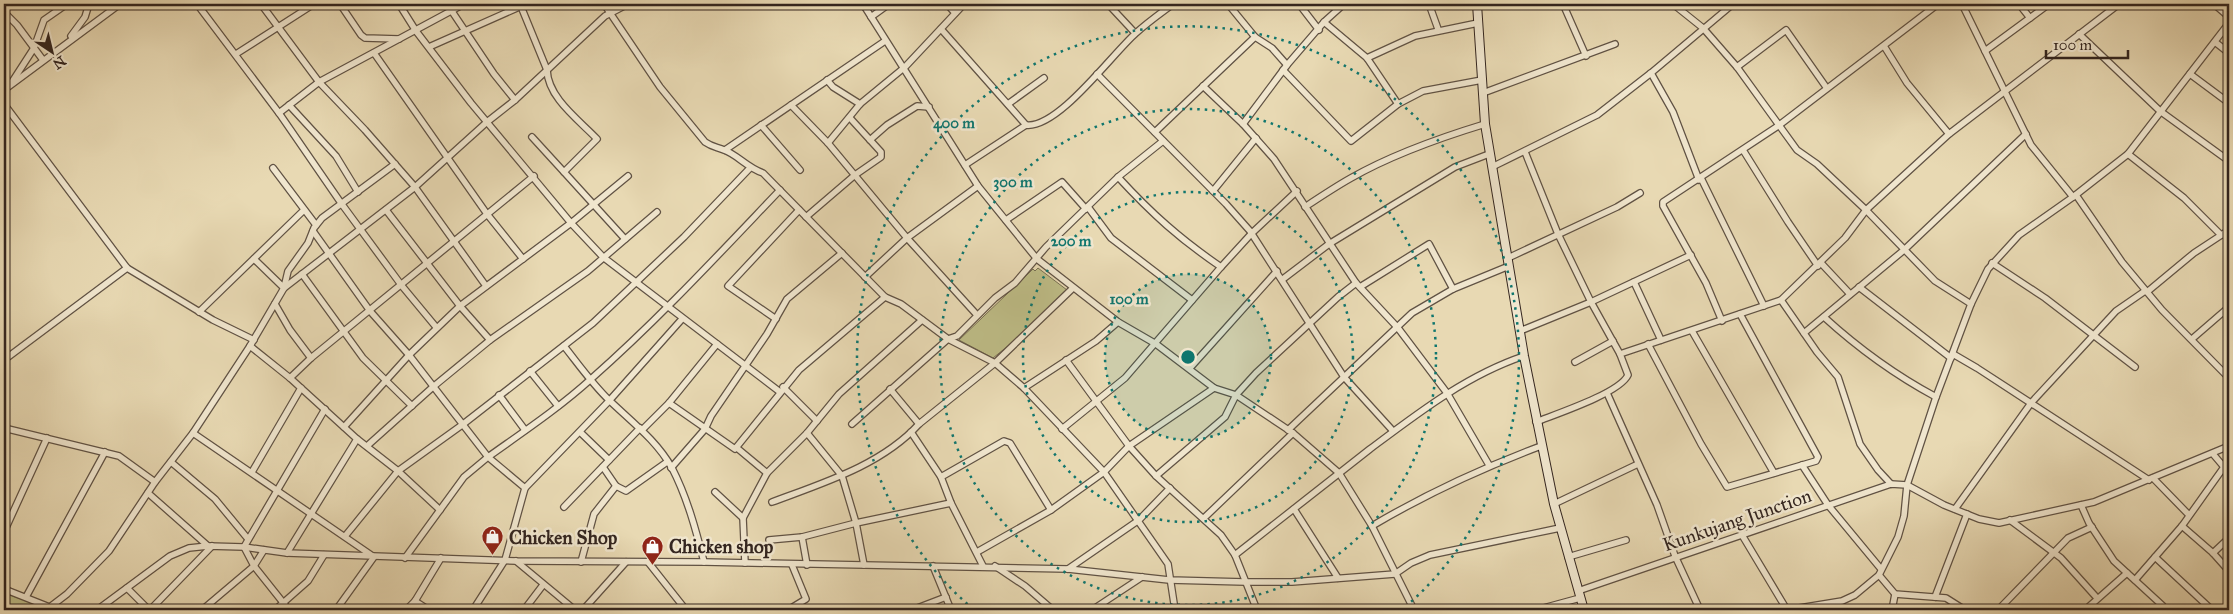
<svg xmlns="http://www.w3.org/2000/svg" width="2233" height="614" font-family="'IM FELL Great Primer',serif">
<rect width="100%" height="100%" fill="#e8d9b3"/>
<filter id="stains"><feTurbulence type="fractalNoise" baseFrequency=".004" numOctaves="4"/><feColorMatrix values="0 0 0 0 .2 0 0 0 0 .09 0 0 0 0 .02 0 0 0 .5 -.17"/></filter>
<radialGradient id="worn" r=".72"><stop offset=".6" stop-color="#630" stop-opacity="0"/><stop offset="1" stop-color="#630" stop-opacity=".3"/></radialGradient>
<g fill="#bebd87" stroke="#787153">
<path d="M1038 268 1067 290 1018 338 993 358 959 340 1033 269 1035 271Z"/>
<path d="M4 593 44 607 48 610H4Z"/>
</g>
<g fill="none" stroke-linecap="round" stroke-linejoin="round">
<defs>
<g id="street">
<path d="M197 4 279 113 341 203 402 286 436 327"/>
<path d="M261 4 319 82 365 130 415 187 486 286"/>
<path d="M340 4 361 35 365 38 399 39"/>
<path d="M399 4 416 31 471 103 571 223 603 257 780 392"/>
<path d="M447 4 494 74 515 100"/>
<path d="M520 4 547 70C548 98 579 120 597 139L564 172 625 239"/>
<path d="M604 4 660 87 705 142C712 147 717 147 724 150 738 155 746 167 763 173L885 297 901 304 948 339 995 363 1024 388 1104 472 1168 564 1175 610"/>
<path d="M863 4 978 186 1037 259 1118 322 1156 344 1214 388 1236 395 1293 433 1339 473 1372 526 1414 610"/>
<path d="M947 4 955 13"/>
<path d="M1108 4 1135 33"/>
<path d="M1228 4 1255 37 1272 48 1287 65"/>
<path d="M1299 4 1319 30"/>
<path d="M1429 4 1438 29"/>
<path d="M1563 4 1586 56"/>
<path d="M1673 4 1703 28 1737 67 1797 150 1817 164 1866 210 1935 281 1971 304"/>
<path d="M1962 4 2031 145 2073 197"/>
<path d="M2019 4 2030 18"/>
<path d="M2214 4 2229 17"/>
<path d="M4 12 17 25 43 60"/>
<path d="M871 17 889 4"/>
<path d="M1324 22 1367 58 1398 104"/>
<path d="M941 29 1026 125"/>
<path d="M2079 34 2160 111 2229 161"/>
<path d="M71 36 85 17 89 4"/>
<path d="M2215 42 2229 53"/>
<path d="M1884 46 1907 83 1949 134"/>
<path d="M429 47 526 4"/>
<path d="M1985 51 2049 4"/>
<path d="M374 53 487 214 523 259"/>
<path d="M236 54 314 4"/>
<path d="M1367 58 1415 36 1478 23"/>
<path d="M1737 67 1786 30 1826 87"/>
<path d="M1283 70 1351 141 1398 104 1423 91 1482 80"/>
<path d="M1651 73 1673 112 1699 180"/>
<path d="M1097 74 1226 204 1250 231 1344 377 1393 431"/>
<path d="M2190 74 2229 103"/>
<path d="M827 80 833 87 860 104"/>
<path d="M12 82 34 48 44 20 67 4"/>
<path d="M1203 86 1243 124 1274 159 1356 283 1398 328 1447 393 1489 465"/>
<path d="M4 90 120 4"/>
<path d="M1483 93 1615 44"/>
<path d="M4 104 127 268 213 320 254 340"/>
<path d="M1008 104 1044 78"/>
<path d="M289 105 336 156 358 192"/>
<path d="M791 105 828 143 907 238 977 315"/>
<path d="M279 113 319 82 464 4"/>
<path d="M1243 124 1287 65 1324 22 1344 4"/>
<path d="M761 125 800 170"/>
<path d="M1155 132 1255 37"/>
<path d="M532 137 564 172"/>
<path d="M870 140 887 125 917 106 929 107"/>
<path d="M828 143 860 104 905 67 964 4"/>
<path d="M725 150 885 41"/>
<path d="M1743 150 1788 222 1818 266"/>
<path d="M1525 152 1558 234 1591 302 1620 354"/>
<path d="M2128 154 2184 198 2221 235"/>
<path d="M965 165 1026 125C1058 129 1112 54 1136 33 1148 22 1161 13 1173 4"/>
<path d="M1492 167 1597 115 1651 73 1733 4"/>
<path d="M273 168 316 225"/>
<path d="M1118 177C1152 214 1180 239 1221 267"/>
<path d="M1701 178 1764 306"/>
<path d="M1213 191 1256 138"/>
<path d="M2076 195 2122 262 2162 310 2229 378"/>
<path d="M1088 207 1111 238 1192 300"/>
<path d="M1305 207C1320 197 1335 187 1351 178 1393 154 1439 138 1485 124"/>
<path d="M386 210 460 306 490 340"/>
<path d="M806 217 855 175 881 157V152L850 118"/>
<path d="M1006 220 1062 182 1086 209"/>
<path d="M313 231 370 311 409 355 488 457C523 432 559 408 591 379 658 320 718 255 780 190"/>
<path d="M1508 258 1617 207 1640 193"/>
<path d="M254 259 284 288 288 271 308 243 314 228 322 218 395 164"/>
<path d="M1821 263 1850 294"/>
<path d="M1992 263 2045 298 2135 367"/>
<path d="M302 274 363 358 412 406"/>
<path d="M865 277 907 238 978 186"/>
<path d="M1283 279 1329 244 1455 167 1489 154"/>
<path d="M1634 282 1661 340"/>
<path d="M1360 287 1429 244 1453 289"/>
<path d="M1859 287 1951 358"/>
<path d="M2147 292 2194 253 2229 230"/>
<path d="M1781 300 1817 352 1838 377 1860 444 1878 470 1891 484"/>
<path d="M275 304 290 330 311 358"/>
<path d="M199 312 304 210"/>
<path d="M1824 317C1858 348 1895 375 1936 397"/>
<path d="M776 319 728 286 799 210"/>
<path d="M1722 321 1706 283 1663 206V202L1778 126 1938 4"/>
<path d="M1520 331 1591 302 1691 255"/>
<path d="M1692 331 1774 473"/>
<path d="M1804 333 1904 250 2026 134"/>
<path d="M2192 339 2229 307"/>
<path d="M1648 344 1701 444 1727 487 1816 461 1818 457 1740 314"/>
<path d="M250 346 290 378 357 439 398 471 440 510"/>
<path d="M564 346C579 365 593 385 610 401 632 422 657 441 672 468 687 497 696 530 704 562"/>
<path d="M1953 354 1977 368 2149 480"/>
<path d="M4 360 127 268"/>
<path d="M1066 360 1129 446 1156 476 1221 535 1235 555 1257 610"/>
<path d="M1575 362 1613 341"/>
<path d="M1190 368 1277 271"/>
<path d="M530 371 558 406"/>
<path d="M290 378 311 358 534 176"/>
<path d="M783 387 817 421"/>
<path d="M1024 388 1096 341 1118 322"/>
<path d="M890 389 919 424"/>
<path d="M1607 393 1657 505 1675 556 1700 610"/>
<path d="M499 395 525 430"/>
<path d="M669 403 735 449 799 370 885 297"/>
<path d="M1536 422C1556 414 1620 393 1628 375L1620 354 1781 300 1845 238 1866 210 1949 134 2119 4"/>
<path d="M852 424 948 339 957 336 995 298 1015 283 1046 247 1118 177 1163 141"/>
<path d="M344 427 409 355 460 306 571 223 628 176"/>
<path d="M4 428 119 456 155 482"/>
<path d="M1062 429 1125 378 1221 267 1252 233 1297 191"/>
<path d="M642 430 669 403 717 344"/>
<path d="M1288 430 1412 313 1453 289 1509 266"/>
<path d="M580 432 609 460"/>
<path d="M911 432 941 477 951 503 983 566"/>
<path d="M193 433 374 557 336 610"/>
<path d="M807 433 842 476 856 523 864 565"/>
<path d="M367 446 434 386 490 340 588 271 657 212"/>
<path d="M737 448 767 473 807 433 839 394 922 320"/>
<path d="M171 462 215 499 248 539"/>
<path d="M1802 465 1828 505 1881 569"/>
<path d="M603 467 616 486 626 491 667 462"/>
<path d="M671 468 705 429 711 416 767 334 787 299 842 253"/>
<path d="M252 472 301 388"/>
<path d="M1156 476 1225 417 1236 395 1256 373 1338 297 1356 283"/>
<path d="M941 477 1004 441 1010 443 1051 510"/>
<path d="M2153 478 2189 515"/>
<path d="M525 488 609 401 682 319"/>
<path d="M715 492 743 518 745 563"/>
<path d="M148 493 208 546"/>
<path d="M772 502C823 483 882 465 919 424L995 363 1073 288"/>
<path d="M1554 504 1638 464"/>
<path d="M2081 505 2089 523 2114 561 2163 606"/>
<path d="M564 507 640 428"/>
<path d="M1294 509 1338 578"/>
<path d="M1955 509 2031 403 2116 311 2145 291"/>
<path d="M743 518 767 473"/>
<path d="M1204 518 1293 433"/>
<path d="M2010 520 2061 558 2097 598"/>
<path d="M1372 526C1426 494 1482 468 1541 446"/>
<path d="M2182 526 2213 553 2229 571"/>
<path d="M4 532 47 438"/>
<path d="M346 535 398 471 462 425 593 323 684 237 750 168"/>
<path d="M1742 535 1787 610"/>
<path d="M802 537 807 565"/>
<path d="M769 540 802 537 856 523 951 503"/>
<path d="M977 552 1051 510 1104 472 1129 446 1214 388"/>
<path d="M287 553 357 439"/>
<path d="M2213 553 2229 538"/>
<path d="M1235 555C1280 520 1325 484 1370 449 1418 413 1467 375 1524 356"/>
<path d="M1568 557 1626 540"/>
<path d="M2155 557 2212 610"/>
<path d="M405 558 464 477 488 457 525 488 505 560 473 610"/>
<path d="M516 561 575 610"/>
<path d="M581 562 594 514 616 486"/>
<path d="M648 562 686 610"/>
<path d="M933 566 951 610"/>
<path d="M995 566 1025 586 1053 610"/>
<path d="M1068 569 1139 520 1170 488"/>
<path d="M1879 575 1895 594 1946 598 1965 610"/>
<path d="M2135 580 2182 526 2224 467 2213 454"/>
<path d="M127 588 149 610"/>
<path d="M4 589 57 610"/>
<path d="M1578 591 1891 484 1907 485 1944 505 1979 519 1999 523 2094 502 2229 446"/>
<path d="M26 597 105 452"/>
<path d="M1935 597 1967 514"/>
<path d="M415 601 429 610"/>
<path d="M50 607 67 594 109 551 155 482 193 433 250 346 284 288 415 187 487 122 515 100 605 16 628 4"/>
<path d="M97 610 170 556 189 548 208 546 244 547 287 553 516 561 704 562 1068 569 1169 580 1245 582H1292L1395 574 1411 563 1430 555 1560 528"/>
<path d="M150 610 212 546"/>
<path d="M202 610 254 566 264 550"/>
<path d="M275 610 308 581 324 555"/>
<path d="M289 610 254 566 244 547 325 409"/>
<path d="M406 610 415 601 441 558"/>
<path d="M524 610 543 585"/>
<path d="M583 610 626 562"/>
<path d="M788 610 806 599 792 565"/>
<path d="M912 610 946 597"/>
<path d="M1092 610 1142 577"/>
<path d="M1536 610 1580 598"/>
<path d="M1787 610 1842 601 1855 595 1879 575 1898 537 1904 516 1907 485 1936 397 1971 304 1988 269 2019 235 2073 197 2128 154 2229 23"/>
<path d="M1892 610 1895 594"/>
<path d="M1998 610 2068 538 2092 527"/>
<path d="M2085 610 2127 573"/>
</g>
<path id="secondary" d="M1477 4 1485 124 1524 356 1554 504 1584 610"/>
</defs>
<use href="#street" stroke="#605244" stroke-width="8"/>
<use href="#secondary" stroke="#33251f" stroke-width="10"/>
<use href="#street" stroke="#f0e6ce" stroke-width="5.5"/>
<use href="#secondary" stroke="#f0e6ce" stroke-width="8"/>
</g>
<circle cx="1188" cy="357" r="83" fill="#0f766e" fill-opacity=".12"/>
<g fill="none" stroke="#0f766e" stroke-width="2.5" stroke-dasharray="2.5 5">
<circle cx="1188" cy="357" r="83"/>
<circle cx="1188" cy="357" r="165"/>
<circle cx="1188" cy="357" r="248"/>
<path d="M973 609A331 331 0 1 1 1403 609"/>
</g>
<defs>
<symbol id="shop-pin" viewBox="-11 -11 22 30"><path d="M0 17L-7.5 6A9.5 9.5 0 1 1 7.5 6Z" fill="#8f2418" stroke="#f0e6ce"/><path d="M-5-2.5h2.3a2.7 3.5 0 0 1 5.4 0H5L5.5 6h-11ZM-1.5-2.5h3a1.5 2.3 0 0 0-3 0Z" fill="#fff"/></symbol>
</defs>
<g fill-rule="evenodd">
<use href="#shop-pin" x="480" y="524" width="25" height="34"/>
<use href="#shop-pin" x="640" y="534" width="25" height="34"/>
</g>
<g text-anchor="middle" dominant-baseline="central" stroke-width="5" stroke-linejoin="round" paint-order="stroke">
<g font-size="19" fill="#33251f" stroke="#f0e6ce">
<text transform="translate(1737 520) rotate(-19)">Kunkujang Junction</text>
</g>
<g font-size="19" font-weight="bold" fill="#33251f" stroke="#f0e6ce" text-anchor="start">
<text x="509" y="537">Chicken Shop</text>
<text x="669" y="546">Chicken shop</text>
</g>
</g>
<circle cx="1188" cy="357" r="8" fill="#0f766e" stroke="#f0e6ce" stroke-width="2.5"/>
<g font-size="15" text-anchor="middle" font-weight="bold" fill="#0f766e" stroke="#f0e6ce" stroke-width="5" stroke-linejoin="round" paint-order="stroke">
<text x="954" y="128">400 m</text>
<text x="1013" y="187">300 m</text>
<text x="1071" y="246">200 m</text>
<text x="1129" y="304">100 m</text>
</g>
<rect width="2233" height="614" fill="none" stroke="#e8d9b3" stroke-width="20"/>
<rect x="5" y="5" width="2223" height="604" fill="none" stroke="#33251f" stroke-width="2.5"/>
<rect x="10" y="10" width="2213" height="594" fill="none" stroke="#33251f"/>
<g transform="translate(52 52) rotate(145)" stroke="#f0e6ce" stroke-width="4" paint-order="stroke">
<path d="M0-4L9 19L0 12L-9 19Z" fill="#33251f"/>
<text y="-8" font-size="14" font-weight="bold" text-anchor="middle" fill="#33251f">N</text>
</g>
<path d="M2046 50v8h82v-8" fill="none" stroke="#33251f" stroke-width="2.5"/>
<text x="2053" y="50" font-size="15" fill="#33251f" stroke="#f0e6ce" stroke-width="4" paint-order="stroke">100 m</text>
<rect width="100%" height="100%" filter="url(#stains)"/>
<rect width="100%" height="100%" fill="url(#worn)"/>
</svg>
